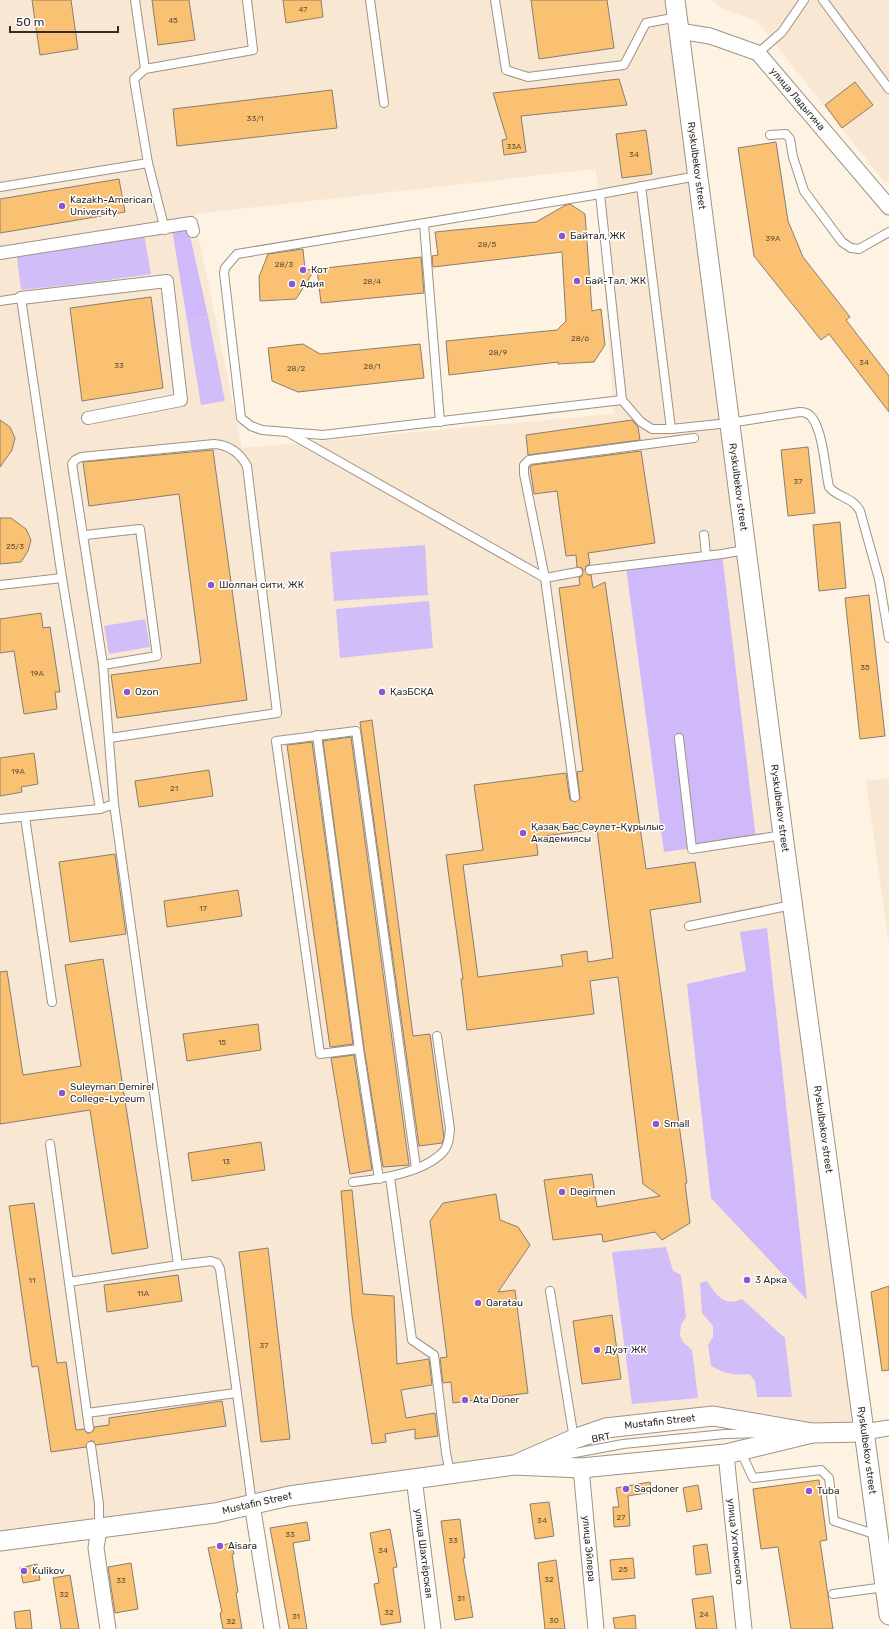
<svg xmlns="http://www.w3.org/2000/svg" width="889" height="1629" font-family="Rubik,sans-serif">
<rect width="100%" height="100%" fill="#fef2e3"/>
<g fill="#f8e7d2" fill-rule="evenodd">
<path d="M0 0H675L864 1432 713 1416 621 1426 514 1465 0 1541ZM596 169 614 414 242 448 194 214Z"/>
<path d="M712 0H889V180L885 183 757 21 723 9Z"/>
<path d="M889 778V945L866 781Z"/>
</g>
<g fill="#d1bef8">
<path d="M144 234 151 274 87 283 21 290 17 257Z"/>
<path d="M208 316 225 401 201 405 187 320Z"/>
<path d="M425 545 428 595 334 601 330 552Z"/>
<path d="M429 601 433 648 340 658 336 609Z"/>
<path d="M145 619 150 647 109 654 104 626Z"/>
<path d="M666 1247 673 1271 681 1275 686 1317 681 1325 680 1336 683 1342 692 1350 698 1398 632 1404 612 1252Z"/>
<path d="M707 1281C716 1295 724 1307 742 1299L785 1338 792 1397H757L755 1381 749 1374C735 1376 724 1373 711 1366L708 1345 713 1337V1326L702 1313 700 1283Z"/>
</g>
<g fill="#cfb9fb">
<path d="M188 227 208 316 187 320 172 229Z"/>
<path d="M722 554 756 839 664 852 626 567Z"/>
<path d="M767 928 807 1300 711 1198 687 984 746 971 740 932Z"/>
</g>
<g fill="#fac172" stroke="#887e70" fill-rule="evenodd">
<path d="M32 0H71L78 49 40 55Z"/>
<path d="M152 0H189L195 40 158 45Z"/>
<path d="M283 0H321L323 17 286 23Z"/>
<path d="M531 0H607L614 48 539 59Z"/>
<path d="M619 79 627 105 521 116 526 152 504 155 502 140 507 139 493 93Z"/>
<path d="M855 82 873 105 842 128 825 105Z"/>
<path d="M332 90 337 128 177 146 173 109Z"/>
<path d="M646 130 652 174 622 178 616 134Z"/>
<path d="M776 142 788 221 803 257 850 317 846 320 889 376V412L829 334 821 340 754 256 738 148Z"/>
<path d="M119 179 125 212 0 233V199Z"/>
<path d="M570 204 585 214 592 311 601 309 605 345 594 362 558 364V362L449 375 446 341 557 330 566 321 562 252 433 267 432 256 438 255 435 232 536 222 564 206Z"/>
<path d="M303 249 305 270 315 269 296 299 260 301 259 277 268 254Z"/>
<path d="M421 257 424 293 321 303 317 269Z"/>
<path d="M151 297 163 388 82 401 70 308Z"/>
<path d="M303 344 320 354 420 344 424 378 298 392 272 381 268 348Z"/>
<path d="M0 420 10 427 15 438 12 450 0 467Z"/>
<path d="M632 420 638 427 640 440 528 455 526 435Z"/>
<path d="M808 447 815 513 788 516 781 450Z"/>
<path d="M213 450 247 700 117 718 111 675 201 663 179 494 89 506 83 462Z"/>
<path d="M641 451 655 543 588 553 590 564 586 566 585 570 588 575H591L593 588 605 582 646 869 695 862 701 902 650 910 687 1183H685L690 1223 662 1240 655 1232 603 1242 602 1234 553 1240 544 1180 592 1174 597 1207 660 1196 643 1184 618 977 590 981 594 1014 467 1030 461 979H463L446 855 483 850 474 785 566 773 570 800 575 802 580 799 577 772 583 771 559 588 580 585 579 577 582 576 583 571 582 568 577 567 576 555 566 556 557 491 534 494 530 467 532 465ZM597 829 613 958 588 962 587 951 561 955 563 966 478 977 463 865 538 855 536 837Z"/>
<path d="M0 518H11L26 529 31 540 28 551 21 562 0 564Z"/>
<path d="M840 522 846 588 819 591 813 525Z"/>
<path d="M869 595 885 736 860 739 845 598Z"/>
<path d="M41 613 43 628 50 627 60 692H55L57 709 24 714 14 651 0 653V619Z"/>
<path d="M372 720 413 1036 430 1034 444 1137 442 1143 419 1146 360 722Z"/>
<path d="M351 737 409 1165 383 1167 364 1048 323 741Z"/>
<path d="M312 742 353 1044 330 1047 287 745Z"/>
<path d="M34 753 38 784 21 787 22 792 0 796V758Z"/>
<path d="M209 770 213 796 139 807 135 781Z"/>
<path d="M115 854 126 934 70 942 59 862Z"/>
<path d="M238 890 242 916 167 927 164 901Z"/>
<path d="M103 959 148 1248 112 1254 90 1110 0 1124V972L7 971 23 1075 81 1066 65 965Z"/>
<path d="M258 1024 261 1050 187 1061 183 1034Z"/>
<path d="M354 1055 372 1170 350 1174 331 1058Z"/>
<path d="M261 1142 265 1170 192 1181 188 1153Z"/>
<path d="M352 1190 363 1294 394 1296 397 1364 429 1359 432 1385 401 1390 406 1418 435 1413 438 1436 415 1439V1429L385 1434 386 1442 372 1444 352 1316 341 1191Z"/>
<path d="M496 1194 500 1220 518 1227 530 1245 498 1292 515 1290 528 1393 453 1403 451 1382 443 1383 440 1358 447 1357 430 1221 443 1203Z"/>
<path d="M34 1203 57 1363 66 1362 76 1430 84 1429 87 1433H90L94 1430V1427L109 1425V1418L222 1401 226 1426 96 1445 93 1441H90L86 1447 51 1452 38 1366 32 1367 9 1206Z"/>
<path d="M268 1248 290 1439 261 1442 239 1252Z"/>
<path d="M178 1275 182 1301 107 1312 104 1285Z"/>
<path d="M889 1286V1370L882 1371 871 1292Z"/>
<path d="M612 1315 621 1379 582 1384 573 1321Z"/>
<path d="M819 1480 827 1540 820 1541 833 1629H791L778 1547 761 1549 753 1489Z"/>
<path d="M650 1482 652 1492 628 1496 630 1526 614 1527 613 1507H619L616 1488Z"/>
<path d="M698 1485 702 1509 687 1512 683 1488Z"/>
<path d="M549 1502 554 1536 535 1539 530 1504Z"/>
<path d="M460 1519 465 1558H463L473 1617 455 1620 441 1521Z"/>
<path d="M307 1522 310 1540 293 1543 307 1629H289L270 1528Z"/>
<path d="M390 1529 397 1567 393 1568 401 1622 381 1625 374 1584 379 1583 370 1533Z"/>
<path d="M232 1543 234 1554H232L238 1592 236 1593 242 1629H223L220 1613 222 1612 208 1548Z"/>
<path d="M707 1544 711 1573 696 1575 693 1546Z"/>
<path d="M633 1558 635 1578 612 1580 610 1560Z"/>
<path d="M556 1560 565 1629H545L538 1563Z"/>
<path d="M131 1563 138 1609 115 1613 108 1567Z"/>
<path d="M37 1564 40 1580 23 1583 20 1568Z"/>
<path d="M70 1575 79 1629H61L53 1578Z"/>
<path d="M713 1596 717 1629H696L692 1599Z"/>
<path d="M30 1610 32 1629H16L14 1612Z"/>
<path d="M635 1615 636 1629H615L613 1618Z"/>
</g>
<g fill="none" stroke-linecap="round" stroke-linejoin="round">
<defs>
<g id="service">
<path d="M135 0 145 69 253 50 247 0"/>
<path d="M370 0 384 103"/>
<path d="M495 0 506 70 528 77 624 65 646 23 678 17"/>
<path d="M823 0 889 89"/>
<path d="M758 53 782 32 804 0"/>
<path d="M145 69 134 79 148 163 165 230"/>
<path d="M770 135 786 134 790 139 793 157 804 191 842 242 851 248 859 249 889 232"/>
<path d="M641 186 671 429"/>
<path d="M0 187 148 163"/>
<path d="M600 194 237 254 225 268 224 273 241 418 251 426 262 430 323 435 622 400 600 194 697 176"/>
<path d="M424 224 440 422"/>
<path d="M0 301 21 298 62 578 0 585"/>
<path d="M622 400 641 422 652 429H671L729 423 800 412C805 412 810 414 813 419 823 434 825 468 829 487 838 498 853 497 860 511L879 579 889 638"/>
<path d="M289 433 545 578"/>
<path d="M85 535 140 529 157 656 103 665"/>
<path d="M704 535 706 555"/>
<path d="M590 570 722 554 745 550"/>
<path d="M62 578 100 809"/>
<path d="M545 578 524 474V465L529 460 694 438"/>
<path d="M317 735 359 1049 379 1179"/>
<path d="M110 738 277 713 247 466C240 453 229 445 214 444L81 457 75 460 72 464 103 665 114 804"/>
<path d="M679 738 692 849 783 835"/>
<path d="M575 797 545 578 578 572"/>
<path d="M25 817 52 1002"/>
<path d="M0 819 100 809 114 804 178 1265 69 1282"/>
<path d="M689 926 792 905"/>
<path d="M359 1049 320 1054 276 741 356 731 416 1168"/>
<path d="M50 1144 89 1428"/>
<path d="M390 1177 412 1340 434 1355 446 1453 450 1473"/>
<path d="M353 1182C380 1179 423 1173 443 1152 449 1146 449 1137 450 1129L437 1036"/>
<path d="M178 1265 211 1261 217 1263 220 1269 252 1504"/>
<path d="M550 1291 574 1439"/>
<path d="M87 1413 236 1393"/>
<path d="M91 1446 99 1504V1528"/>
<path d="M741 1452 753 1478 821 1470 829 1478 834 1521 877 1535"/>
<path d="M548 1458 623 1444 725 1434 769 1433"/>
<path d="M833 1594 885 1587"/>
</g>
<g id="pedestrian">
<path d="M0 253 191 223 193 231"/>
<path d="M21 298 167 281 181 400 88 418"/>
</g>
<g id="minor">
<path id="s1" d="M679 31 710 36 758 53 889 207"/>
<path d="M864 1432 889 1428"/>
<path id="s2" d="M726 1454 744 1629"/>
<path id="s3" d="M581 1468 596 1629"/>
<path id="s4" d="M414 1478 433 1629"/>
<path d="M252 1504 272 1629"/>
<path d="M99 1529 96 1548 108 1629"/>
</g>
<g id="tertiary">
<path id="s5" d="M675 0 783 835 889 1615"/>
<path id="s6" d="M519 1463 574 1439 606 1428 713 1416 812 1433 864 1432"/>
<path id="s7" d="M0 1541 215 1513 289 1496 514 1465 581 1468 726 1454 812 1433"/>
</g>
</defs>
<use href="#service" stroke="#9e9385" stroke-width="10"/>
<use href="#pedestrian" stroke="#9e9385" stroke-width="14"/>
<use href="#minor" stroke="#9e9385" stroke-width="17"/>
<use href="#tertiary" stroke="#9e9385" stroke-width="21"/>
<use href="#service" stroke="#fff" stroke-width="8"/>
<use href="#pedestrian" stroke="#fff" stroke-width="12"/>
<use href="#minor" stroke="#fff" stroke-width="15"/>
<use href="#tertiary" stroke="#fff" stroke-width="19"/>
</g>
<g fill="#8957d0" stroke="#fff" stroke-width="1.5">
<circle cx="62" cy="206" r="4"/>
<circle cx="562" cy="236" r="4"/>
<circle cx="303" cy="270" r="4"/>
<circle cx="577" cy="281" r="4"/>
<circle cx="292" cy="284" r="4"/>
<circle cx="211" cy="585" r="4"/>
<circle cx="127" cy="692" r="4"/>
<circle cx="382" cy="692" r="4"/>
<circle cx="523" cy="833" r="4"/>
<circle cx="62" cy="1093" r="4"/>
<circle cx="656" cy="1124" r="4"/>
<circle cx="562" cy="1192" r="4"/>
<circle cx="747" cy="1280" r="4"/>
<circle cx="478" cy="1303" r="4"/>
<circle cx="597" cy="1350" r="4"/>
<circle cx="465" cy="1400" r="4"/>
<circle cx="626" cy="1489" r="4"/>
<circle cx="809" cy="1491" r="4"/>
<circle cx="220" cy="1546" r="4"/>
<circle cx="24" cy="1571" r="4"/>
</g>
<g text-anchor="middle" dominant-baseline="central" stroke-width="3" stroke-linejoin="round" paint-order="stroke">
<g font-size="8" fill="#635139">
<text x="303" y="9">47</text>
<text x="173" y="20">45</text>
<text x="255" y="118">33/1</text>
<text x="514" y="146">33А</text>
<text x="634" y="154">34</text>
<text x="773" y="238">39А</text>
<text x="487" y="244">28/5</text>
<text x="284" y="264">28/3</text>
<text x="372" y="281">28/4</text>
<text x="580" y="338">28/6</text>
<text x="498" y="352">28/9</text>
<text x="864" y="362">34</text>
<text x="119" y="365">33</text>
<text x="372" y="366">28/1</text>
<text x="296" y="368">28/2</text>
<text x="798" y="481">37</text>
<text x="15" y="546">25/3</text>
<text x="865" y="667">35</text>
<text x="37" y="673">19А</text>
<text x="18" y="771">19А</text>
<text x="174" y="788">21</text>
<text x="203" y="908">17</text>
<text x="222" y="1042">15</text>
<text x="226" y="1161">13</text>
<text x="32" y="1280">11</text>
<text x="143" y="1293">11А</text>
<text x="264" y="1345">37</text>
<text x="621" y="1517">27</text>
<text x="542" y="1520">34</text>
<text x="290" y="1534">33</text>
<text x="453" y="1540">33</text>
<text x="383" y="1550">34</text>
<text x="623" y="1569">25</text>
<text x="549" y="1579">32</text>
<text x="121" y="1580">33</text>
<text x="64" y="1594">32</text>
<text x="461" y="1598">31</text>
<text x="389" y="1612">32</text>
<text x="704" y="1614">24</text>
<text x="296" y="1616">31</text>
<text x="554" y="1620">30</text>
<text x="231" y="1621">32</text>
</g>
<g font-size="10" fill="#312c26" stroke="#fff">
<text stroke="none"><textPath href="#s1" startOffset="143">улица Ладыгина</textPath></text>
<text stroke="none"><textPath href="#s5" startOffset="167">Ryskulbekov street</textPath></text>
<text stroke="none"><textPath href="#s5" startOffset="491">Ryskulbekov street</textPath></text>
<text stroke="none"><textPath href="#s5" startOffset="815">Ryskulbekov street</textPath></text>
<text stroke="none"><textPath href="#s5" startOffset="1139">Ryskulbekov street</textPath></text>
<text stroke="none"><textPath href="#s6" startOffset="148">Mustafin Street</textPath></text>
<text transform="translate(601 1438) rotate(-11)">BRT</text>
<text stroke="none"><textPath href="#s5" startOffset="1463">Ryskulbekov street</textPath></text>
<text stroke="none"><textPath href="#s7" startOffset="260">Mustafin Street</textPath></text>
<text stroke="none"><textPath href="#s2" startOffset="88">улица Ухтомского</textPath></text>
<text stroke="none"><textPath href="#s3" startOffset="81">улица Эйлера</textPath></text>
<text stroke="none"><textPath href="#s4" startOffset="76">улица Шахтёрская</textPath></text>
</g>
<g font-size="10" fill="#312c26" stroke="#fff" text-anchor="start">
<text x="70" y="200">Kazakh-American<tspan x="70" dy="12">University</tspan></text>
<text x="570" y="236">Байтал, ЖК</text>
<text x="311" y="270">Кот</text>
<text x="585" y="281">Бай-Тал, ЖК</text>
<text x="300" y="284">Адия</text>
<text x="219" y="585">Шолпан сити, ЖК</text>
<text x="135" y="692">Ozon</text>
<text x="390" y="692">ҚазБСҚА</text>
<text x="531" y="827">Қазақ Бас Сәулет-Құрылыс<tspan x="531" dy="12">Академиясы</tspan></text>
<text x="70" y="1087">Suleyman Demirel<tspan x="70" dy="12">College-Lyceum</tspan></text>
<text x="664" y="1124">Small</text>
<text x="570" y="1192">Degirmen</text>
<text x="755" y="1280">3 Арка</text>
<text x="486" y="1303">Qaratau</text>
<text x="605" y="1350">Дуэт ЖК</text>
<text x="473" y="1400">Ata Doner</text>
<text x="634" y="1489">Saqdoner</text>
<text x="817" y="1491">Tuba</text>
<text x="228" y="1546">Aisara</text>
<text x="32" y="1571">Kulikov</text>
</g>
</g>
<path d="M10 26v6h108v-6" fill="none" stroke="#312c26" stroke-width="2"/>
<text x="16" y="26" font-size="12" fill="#312c26" stroke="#ffffff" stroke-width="3" paint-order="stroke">50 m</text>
</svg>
